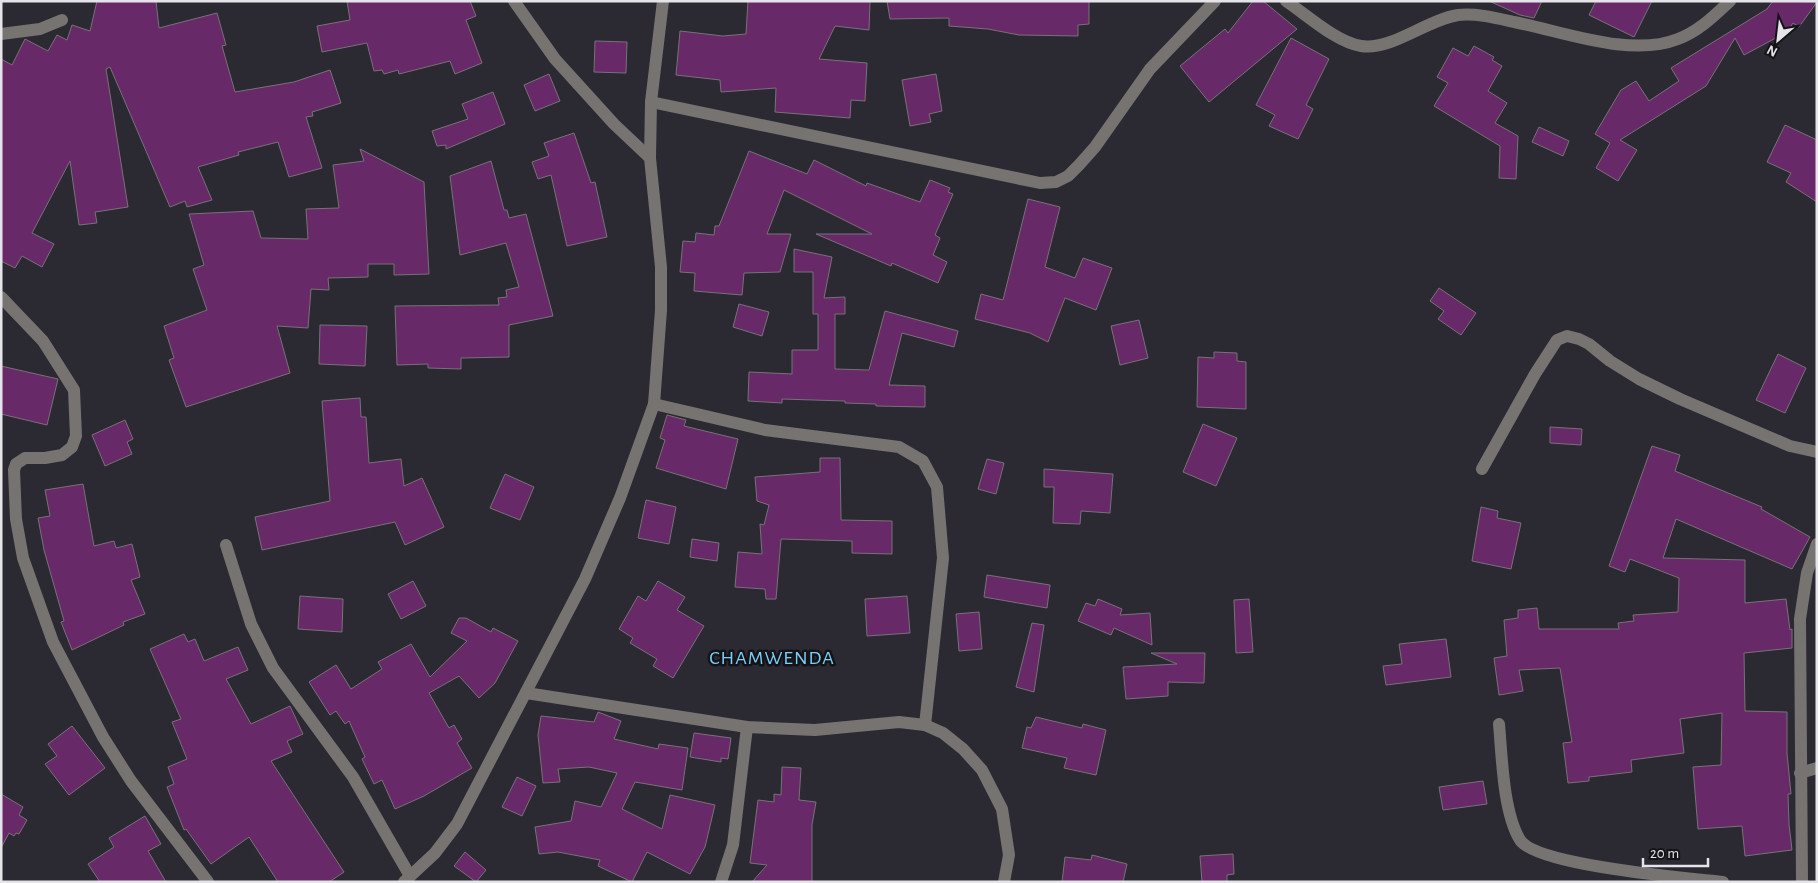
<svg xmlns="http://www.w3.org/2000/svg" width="1818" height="883" font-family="'Alegreya Sans',sans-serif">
<rect width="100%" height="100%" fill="#2b2a32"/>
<g fill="#682968" stroke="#787178">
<path d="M97 1H156L159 28 217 13 226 45 222 46 235 92 294 82 330 70 341 103 312 112 313 116 306 117 322 168 289 177 278 142 238 152 239 155 198 167 212 200 187 207 185 201 170 207 110 67 106 69 128 207 95 212 97 223 79 225 70 161 32 233 54 244 42 267 22 256 15 268 1 261V59L12 65 25 39 48 51 57 35 67 40 72 25 90 31Z"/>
<path d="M347 1H470L476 16 466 20 482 63 455 74 450 61 399 74 398 70 384 74 382 70 374 71 367 43 322 52 317 26 350 20Z"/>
<path d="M748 1H870L869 30 835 26 819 59 867 63 865 101 851 100 850 118 775 112 776 88 721 92 720 80 676 75 680 31 723 36 746 34Z"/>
<path d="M887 1H1089V24L1078 25V36L1019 35 988 29 949 26V18L890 19Z"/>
<path d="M1253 1H1263L1297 29 1209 102 1180 66 1225 29 1228 33Z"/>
<path d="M1489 1H1542L1534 18 1520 15Z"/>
<path d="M1596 1H1652L1634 37 1589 15Z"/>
<path d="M1773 1 1817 2 1799 27 1793 23 1787 32 1744 55 1735 38 1706 86 1620 140 1637 150 1618 181 1596 168 1610 143 1595 134 1621 90 1636 81 1649 101 1679 81 1671 68 1767 9Z"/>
<path d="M1291 38 1329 59 1306 105 1313 109 1298 139 1269 126 1275 115 1256 105Z"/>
<path d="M595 41 627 42 626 73 594 72Z"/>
<path d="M1474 46 1494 57 1492 60 1502 66 1488 91 1507 103 1495 123 1518 136 1516 179 1499 178 1500 146 1434 106 1448 83 1437 77 1453 48 1468 56Z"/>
<path d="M549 74 560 101 535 111 524 85Z"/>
<path d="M936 74 942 111 929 114 931 122 910 126 902 80Z"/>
<path d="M493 92 505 124 446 149V145L437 146 432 131 468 119 462 104Z"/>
<path d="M1785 125 1817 140V202L1786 182 1791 173 1767 162Z"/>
<path d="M1539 127 1569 141 1563 156 1532 142Z"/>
<path d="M574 133 591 183 595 182 607 237 567 246 551 175 538 179 532 162 549 156 544 143Z"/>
<path d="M360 149 424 182 429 274 394 275V264H368V277L328 278 329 290 311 289 308 328 277 326 290 373 186 407 169 360 174 358 164 326 207 310 193 269 204 265 189 214 253 211 261 238 308 239 306 209 339 208 333 165 364 161Z"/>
<path d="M749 151 807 174 814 160 866 186 867 183 920 202 930 180 950 188 948 192 953 194 935 235 940 238 933 255 947 262 938 283 892 263 891 266 816 234H872L784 190 767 234H791L780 272 744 273 742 295 694 291 695 273 680 272 683 241 695 242 696 233 714 235 715 226H719Z"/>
<path d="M491 161 504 210H507L509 218 526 214 553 316 509 325V357L461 358V369L428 368V364L397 365 395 306 499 305 498 298 507 297 506 290 519 287 506 243 460 255 450 176Z"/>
<path d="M1028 199 1060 207 1045 267 1075 278 1083 258 1112 268 1096 310 1065 298 1048 342 1030 333 975 319 981 294 1003 300Z"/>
<path d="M794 249 832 257 824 298 845 297V314H835V369L869 370 885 311 958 331 954 347 902 333 889 385 925 386V407L876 406V404L845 403V401L782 399V403L748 401 749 372 792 374V350H818V314H813V272H794Z"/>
<path d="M1439 288 1476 313 1461 335 1438 319 1444 311 1430 301Z"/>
<path d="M739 304 769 312 762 336 733 327Z"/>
<path d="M1139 320 1148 358 1120 365 1111 326Z"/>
<path d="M320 325 367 326 365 366 319 364Z"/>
<path d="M1214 352 1237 353V361L1246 362V409L1197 407 1198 357 1214 358Z"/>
<path d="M1778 354 1806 368 1785 413 1756 400Z"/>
<path d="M1 366 58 379 47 425 1 414Z"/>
<path d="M360 398 361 417H366L369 463 401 459 404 486 422 478 444 527 405 545 395 522 262 550 255 517 330 501 322 401Z"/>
<path d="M667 415 686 420 684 426 738 439 726 489 656 468 665 440 660 438Z"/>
<path d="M125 420 133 439 127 442 132 454 105 466 92 435Z"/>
<path d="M1203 424 1237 438 1216 486 1183 472Z"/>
<path d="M1550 427 1582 429 1581 445 1550 443Z"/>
<path d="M1652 446 1680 455 1675 471 1762 507 1761 509 1810 537 1792 569 1676 519 1663 558 1745 560V603L1786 599 1790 630 1792 629V648L1744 653 1745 711 1787 712V753L1791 794H1788L1789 824 1792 850 1745 856 1742 826 1698 829 1693 767 1721 765 1722 713 1680 719 1684 753 1631 760 1632 772 1589 777V781L1568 783 1563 743 1572 742 1560 668 1519 670 1523 691 1499 695 1494 658 1507 656 1504 620 1518 618V610L1537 608 1539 629H1619L1618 623 1634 621 1633 615 1678 612 1679 578 1630 559 1625 572 1609 566Z"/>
<path d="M820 458H840L841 520 892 521V554L852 553V541L781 539 776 599H766L765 589 735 587 738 552 762 554 760 524 764 525 769 505 757 501 755 477 820 472Z"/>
<path d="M987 459 1004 463 996 494 978 489Z"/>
<path d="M1044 469 1113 474 1110 513 1081 511 1080 524 1053 523 1054 487H1044Z"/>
<path d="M505 474 534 487 520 520 490 508Z"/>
<path d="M83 484 94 546 114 541 116 548 132 544 140 577 131 580 145 614 123 622 124 625 72 650 61 622 64 621 44 550 38 518 50 516 45 490Z"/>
<path d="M646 500 676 507 669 544 638 538Z"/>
<path d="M1481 507 1498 511 1497 518 1521 523 1511 569 1472 561Z"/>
<path d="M692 539 719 543 717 561 690 557Z"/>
<path d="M987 575 1050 585 1047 608 984 597Z"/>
<path d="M413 581 426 606 401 619 388 594Z"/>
<path d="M658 581 685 597 677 610 704 626 673 678 653 666 657 659 630 643 633 638 619 629 638 596 646 601Z"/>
<path d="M300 596 343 599 342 632 298 629Z"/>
<path d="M907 596 910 633 867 636 865 599Z"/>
<path d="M1098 599 1122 609 1120 615 1150 613 1152 645 1114 628 1111 635 1078 621 1086 603 1095 606Z"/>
<path d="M1249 599 1253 652 1236 653 1234 600Z"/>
<path d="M979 612 982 649 959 651 956 614Z"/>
<path d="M459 618H466L491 632 493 628 518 641 495 683 479 698 459 676 429 693 449 728 454 725 462 739 457 743 472 768 424 796 395 809 382 780 374 784 362 759 365 757 349 721 345 724 336 711 330 715 309 682 336 665 351 689 382 669 378 662 411 644 430 677 467 641 451 633Z"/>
<path d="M1032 623 1044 625 1034 692 1016 687Z"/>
<path d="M184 634 188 642 195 639 204 661 238 647 248 670 226 679 251 724 290 706 303 734 287 741 292 752 271 761 344 872 329 882H278L249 837 211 864 186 829 184 830 167 787 174 784 168 767 187 759 172 722 181 719 150 649Z"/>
<path d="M1446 639 1451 677 1386 685 1383 666 1402 664 1399 644Z"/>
<path d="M1151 653H1205L1204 683 1168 682V696L1126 699 1123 667 1177 664Z"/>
<path d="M598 712 621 721 614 739 658 749 659 744 688 748 682 790 635 782 622 809 662 829 670 795 715 805 705 847 690 874 647 852 632 882 598 866 600 860 558 852 539 854 535 827 571 821 575 801 601 807 617 773 589 767 558 769 560 782 543 783 538 735 541 716 594 722Z"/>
<path d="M1036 717 1082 728 1083 724 1106 730 1096 775 1064 768 1067 758 1022 748 1027 727 1031 728Z"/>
<path d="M72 726 105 768 69 795 45 764 57 756 48 744Z"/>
<path d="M694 733 731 738 728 759 721 758V762L690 757Z"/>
<path d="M782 767 801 768 799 800 816 802 812 825V882H752L767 865 750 863 758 800 774 802V794L781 795Z"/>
<path d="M517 777 536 786 522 816 502 807Z"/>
<path d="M1483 781 1487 804 1443 810 1439 787Z"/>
<path d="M1 794 23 807 19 815 27 820 19 834 16 833 14 836 9 833 1 848Z"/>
<path d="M145 816 161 844 148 851 166 882H100L88 864 114 847 109 838Z"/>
<path d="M465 852 486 870 476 882 454 866Z"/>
<path d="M1233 854 1234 874 1227 875V882H1202L1200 856Z"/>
<path d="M1092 855 1127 864 1123 882H1062L1065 857 1091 860Z"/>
</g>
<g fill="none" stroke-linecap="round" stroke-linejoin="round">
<g stroke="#777371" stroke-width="12">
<path d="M1286 1C1307 15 1336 42 1361 46 1391 51 1426 20 1458 15 1476 13 1496 18 1514 22 1562 31 1630 58 1678 39 1699 31 1714 16 1730 1"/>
<path d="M1 34 40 29 62 20"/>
<path d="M651 102 1040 183 1056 182 1068 176 1079 165 1095 147 1150 69 1215 1"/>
<path d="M650 158 651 102 663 1"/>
<path d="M1 297 43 341 74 390 76 436 72 447 62 455 45 458H25L16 464 14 470 16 519 23 558 53 642 103 737 131 781 208 882"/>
<path d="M654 404 765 430 899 447 923 461 937 487 943 558 925 725"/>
<path d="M1482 469 1535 374 1557 340 1567 336 1579 339 1589 344 1610 361 1639 379 1680 399 1790 446 1817 452"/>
<path d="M226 545 251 624 273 668 353 777 410 876"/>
<path d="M526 693 747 727 815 730 899 722 925 725 943 733 963 749 982 770 1002 809 1009 855 1004 882"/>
<path d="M1499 724C1502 757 1503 812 1520 840 1537 866 1688 878 1723 882"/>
<path d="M1800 773 1817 768"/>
<path d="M404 882 435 853 457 824 585 579 620 498 654 404 661 310V267L650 158 614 124 555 59 514 1"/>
<path d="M721 882 733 845 747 727"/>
<path d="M1802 882 1800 619 1807 573 1817 544"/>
</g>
</g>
<g text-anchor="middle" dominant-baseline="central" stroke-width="5" stroke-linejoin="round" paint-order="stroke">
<g font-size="20" letter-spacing="1" fill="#7bcef8" stroke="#141317">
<text x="772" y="658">CHAMWENDA</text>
</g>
</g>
<rect width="1818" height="883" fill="none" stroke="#e4e4e9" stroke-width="5"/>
<g transform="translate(1778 40) rotate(208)" stroke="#141317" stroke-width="4" paint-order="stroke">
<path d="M0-4L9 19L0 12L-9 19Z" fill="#e4e4e9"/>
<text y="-8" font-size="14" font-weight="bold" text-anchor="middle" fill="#e4e4e9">N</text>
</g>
<path d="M1643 858v8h65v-8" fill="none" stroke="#e4e4e9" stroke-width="2.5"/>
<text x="1650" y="858" font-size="15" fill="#e4e4e9" stroke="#141317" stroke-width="4" paint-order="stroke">20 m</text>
</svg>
